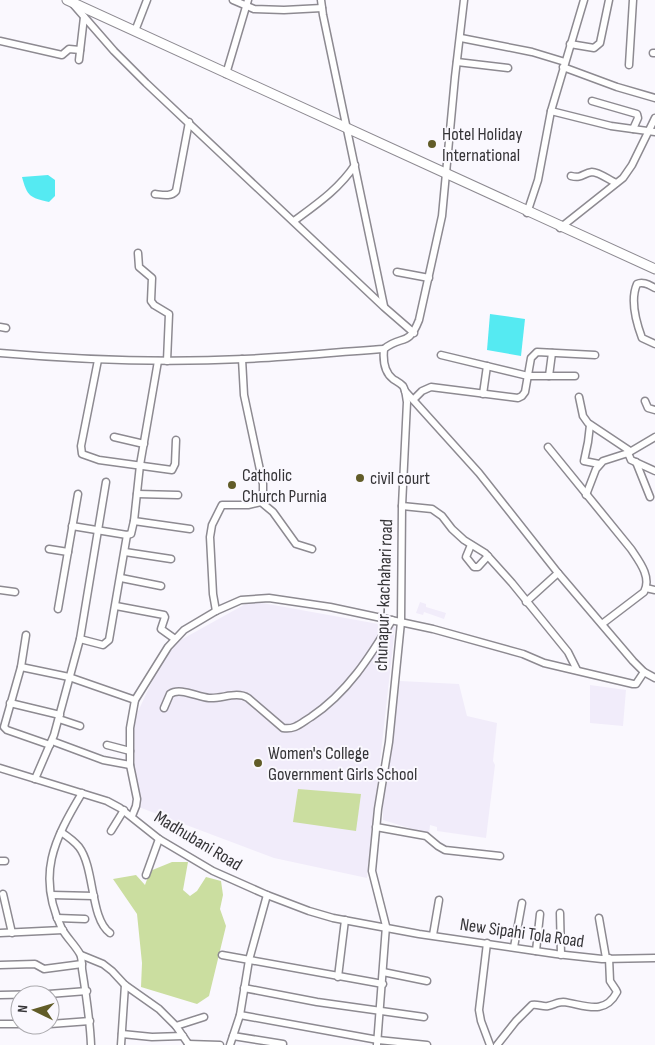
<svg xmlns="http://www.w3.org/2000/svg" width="655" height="1045" font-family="'Sofia Sans Condensed',sans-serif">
<rect width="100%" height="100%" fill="#faf8fe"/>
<g fill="#f1ecfa">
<path d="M251 601 395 627 367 878 274 858 136 806 134 720 168 647Z"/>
<path d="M420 602 426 604V607L446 613 444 619 424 612 423 615 416 613Z"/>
<path d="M400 681 459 684 467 716 497 723 493 761 495 765 486 838 437 831V827L430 825 429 834 383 820V802Z"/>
<path d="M590 685 626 690 623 726 590 723Z"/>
</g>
<g fill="#cbdea0">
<path d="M298 789 361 794 356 831 293 822Z"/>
<path d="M172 862H188L183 890 190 896 197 891 206 877 221 881 223 895 220 909 226 926 209 996 197 1004 141 987 142 963 137 914 113 879 136 875 145 885 150 871Z"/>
</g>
<g fill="#55eaf2">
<path d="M48 175 55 180V196L49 202C30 198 27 196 22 177Z"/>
<path d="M490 314 525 319 521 356 487 350Z"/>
</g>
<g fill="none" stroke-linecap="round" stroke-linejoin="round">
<defs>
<g id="minor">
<path d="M233 0 254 9 284 10 322 8"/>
<path d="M321 0 323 15 384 306"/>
<path d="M73 4 114 51 146 83 384 307 414 333"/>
<path d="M135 31 147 0"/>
<path d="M461 38 532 52 565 62"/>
<path d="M0 41 62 55 69 49 80 50"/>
<path d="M570 44 594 48 600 43 609 0"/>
<path d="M653 53H655"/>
<path d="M79 60 84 17"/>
<path d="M457 62 508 68"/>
<path d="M629 65 633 0"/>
<path d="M563 67 617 87 655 98"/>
<path d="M226 74 248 0"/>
<path d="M592 101 637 114 638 118 633 129"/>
<path d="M551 111 611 126 655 132"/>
<path d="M571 176C582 179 583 173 592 172 599 172 609 180 616 183"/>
<path d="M155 194C163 195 171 197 176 191L189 122"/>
<path d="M527 213 538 180 551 111 584 0"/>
<path d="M294 221C317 204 339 189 355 165"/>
<path d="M560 228 623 178 632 165 655 118"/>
<path d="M138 253 139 267 152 278 151 301 154 305 169 314 167 361"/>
<path d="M397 272 429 278"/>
<path d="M655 288C649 285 643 281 637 284 630 300 636 322 642 338L655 344"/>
<path d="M0 327 6 328"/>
<path d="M0 353C81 360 162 363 244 359 291 357 337 352 384 349"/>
<path d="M441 355 528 376H575"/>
<path d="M98 360 81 446 82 454 99 460 172 470 175 464 176 440"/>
<path d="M549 376 552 353"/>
<path d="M405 391 479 473 558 573 633 661 644 672 655 678"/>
<path d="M483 394 487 366"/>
<path d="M579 397 583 416 588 423 630 451"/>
<path d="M414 399 422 391 431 387 518 398 522 396 525 392 531 358 537 352 595 355"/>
<path d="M645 401 648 408 655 410"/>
<path d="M590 425 588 442 584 461 599 464"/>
<path d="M114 437 144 444"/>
<path d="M548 447 631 549C639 561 652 577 644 592L602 624"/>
<path d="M628 453 631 460 655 471"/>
<path d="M636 462 650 497"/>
<path d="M137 494 178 495"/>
<path d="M586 495 596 469 603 461 628 453 655 437"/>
<path d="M261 502 273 512 296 544 312 549"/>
<path d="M402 506 432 509 442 516 452 529 464 540 485 553 512 583 568 652 577 670"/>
<path d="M134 521 190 529"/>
<path d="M72 526 127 535 131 534 134 521 140 465 158 361"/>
<path d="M471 545 466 557 474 567H478L488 556"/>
<path d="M49 549 68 552"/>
<path d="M125 552 171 559"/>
<path d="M121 578 161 586"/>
<path d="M646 588 655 590"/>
<path d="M0 590 15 592"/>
<path d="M526 602 558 573"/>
<path d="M116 606 164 615 165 617 161 629 175 639"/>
<path d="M58 609 78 494"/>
<path d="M216 611 213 594 210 537 212 525 222 505H248L261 502 263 497V484L244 395 242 359"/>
<path d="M26 635 21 667 4 727 7 730 50 745"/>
<path d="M80 639 103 645 109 640 127 535"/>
<path d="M21 667 69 677 135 700"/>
<path d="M10 703 60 715"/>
<path d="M164 708 170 694C180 687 197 697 209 698 222 699 237 691 248 698L283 728C295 730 301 723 311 717 347 693 370 657 392 620"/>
<path d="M59 719 80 726"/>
<path d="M52 741 103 760 130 765"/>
<path d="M107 745 130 751"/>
<path d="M0 768 107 801 120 808 159 839 213 871 267 895 309 911 333 918 419 934 556 954 602 959 655 958"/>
<path d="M35 779 54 735 80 639 106 482"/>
<path d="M82 793C54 840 36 875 62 929 67 938 75 945 80 954 82 958 82 964 82 969 86 994 90 1019 91 1045"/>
<path d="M132 816 136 806 137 799 130 765V728L135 700 168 647 184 630 216 611 241 600 269 598 330 607 433 629 523 654 544 663 633 684H636L644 672"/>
<path d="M376 827 426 836 438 846 445 850 500 856"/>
<path d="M111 831 124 810"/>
<path d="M61 832C67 836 74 841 79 847 95 868 90 919 110 933"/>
<path d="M0 861H5"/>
<path d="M146 875 159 839"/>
<path d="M3 894 12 933"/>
<path d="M52 895 94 896"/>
<path d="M560 913 561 955"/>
<path d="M57 918 85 919"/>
<path d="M599 918 606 958"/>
<path d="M0 933 63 930"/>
<path d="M433 935 439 900"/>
<path d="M487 943 479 1010 481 1021 490 1045"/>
<path d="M514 947 522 903"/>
<path d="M536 951 540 914"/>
<path d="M81 955 103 964 112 971 125 985 159 1009 176 1026 189 1045"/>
<path d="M222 955 383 984"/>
<path d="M0 965 35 964 44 969 82 964"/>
<path d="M383 972 427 981"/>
<path d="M338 977 345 920"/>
<path d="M244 988 317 1002 424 1017"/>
<path d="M0 995 49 994 87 991"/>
<path d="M240 1015 378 1040 427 1045"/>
<path d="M0 1024H20"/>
<path d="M50 1024 90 1021"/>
<path d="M176 1026 204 1017"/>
<path d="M122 1034 152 1037 183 1036"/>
<path d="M233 1036 283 1044"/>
<path d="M188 1044 220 1045"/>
<path d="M121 1045 125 985"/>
<path d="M230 1045 240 1015 249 960 267 895"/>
<path d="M377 1045 386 926 372 871 378 809 389 742 401 622 402 506 407 402C406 397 406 391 403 386 400 383 396 381 393 379 384 372 383 359 384 349 402 334 408 348 419 320L442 216 455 77 464 0"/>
<path d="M497 1045 516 1021 532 1005C538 1004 543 1007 548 1006 553 1005 558 1002 563 1002 583 1004 604 1017 617 992L616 990 610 981 609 958"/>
</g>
<path id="highway" d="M67 0 655 269"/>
</defs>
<use href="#minor" stroke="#8d8a91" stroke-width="9"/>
<use href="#highway" stroke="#8d8a91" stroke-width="11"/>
<use href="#minor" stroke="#fff" stroke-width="6"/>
<use href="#highway" stroke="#fff" stroke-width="9"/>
</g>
<g fill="#615c28" stroke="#faf8fe" stroke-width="2">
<circle cx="432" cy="144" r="5"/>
<circle cx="360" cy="478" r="5"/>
<circle cx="232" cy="485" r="5"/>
<circle cx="258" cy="763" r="5"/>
</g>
<g text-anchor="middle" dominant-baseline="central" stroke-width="4" stroke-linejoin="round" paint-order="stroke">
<g font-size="18" fill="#353437" stroke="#faf8fe" text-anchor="start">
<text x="442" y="134">Hotel Holiday<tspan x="442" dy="21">International</tspan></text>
<text x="242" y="475">Catholic<tspan x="242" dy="21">Church Purnia</tspan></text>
<text x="370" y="478">civil court</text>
<text x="268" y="753">Women's College<tspan x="268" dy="21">Government Girls School</tspan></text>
</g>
<g font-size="18" fill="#353437" stroke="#faf8fe">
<text transform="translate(384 595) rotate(-88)">chunapur-kachahari road</text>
<text transform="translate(198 841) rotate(31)">Madhubani Road</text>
<text transform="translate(522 933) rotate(8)">New Sipahi Tola Road</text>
</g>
</g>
<g transform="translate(35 1010) rotate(275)"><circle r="24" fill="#faf8fe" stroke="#abaaae"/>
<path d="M0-4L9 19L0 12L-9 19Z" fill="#615c28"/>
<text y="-8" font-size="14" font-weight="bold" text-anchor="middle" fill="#353437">N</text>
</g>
</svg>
